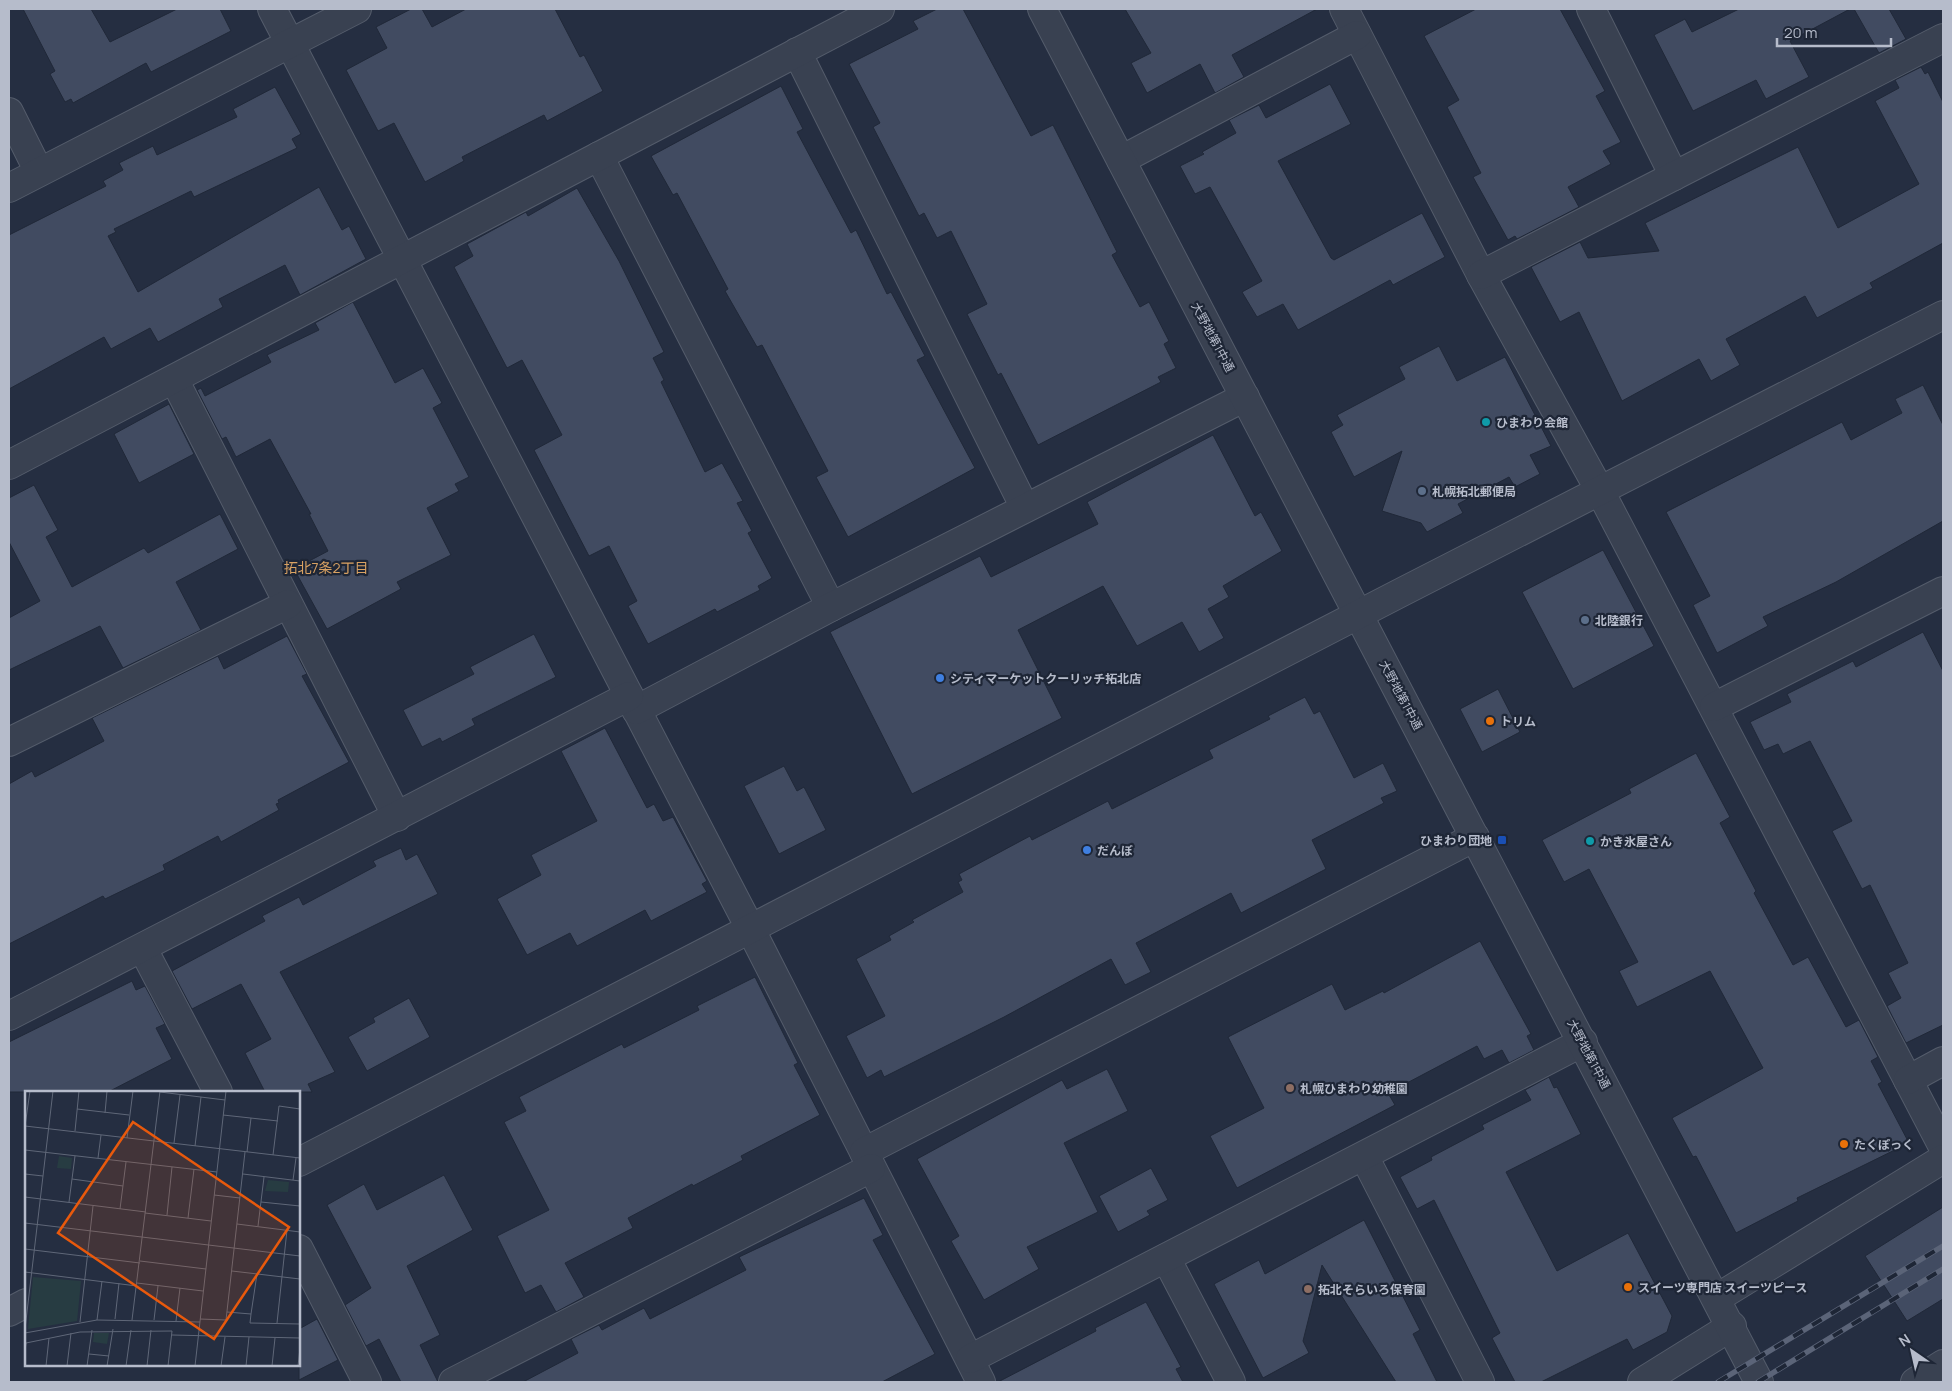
<svg xmlns="http://www.w3.org/2000/svg" width="1952" height="1391" font-family="Manrope,'Noto Sans JP',sans-serif">
<rect width="100%" height="100%" fill="#252e41"/>
<g fill="#414b61" stroke="#202838">
<path d="M23 9H91L110 42 177 9H220L231 31 151 72 146 63 73 103 71 99 65 102 50 74 55 71Z"/>
<path d="M411 9H422L432 27 466 9H555L580 57 584 55 603 91 547 121 544 115 462 157 464 161 425 182 394 123 378 131 346 70 387 48 376 27Z"/>
<path d="M937 9H963L1031 136 1053 125 1117 252 1112 255 1140 307 1149 302 1169 341 1164 344 1176 368 1158 377 1161 382 1038 445 1001 373 998 375 967 314 987 304 951 231 937 238 924 213 919 216 873 127 880 123 849 64 918 29 913 21Z"/>
<path d="M1125 9H1317L1232 55 1244 77 1215 93 1200 64 1147 93 1131 63 1151 53Z"/>
<path d="M1476 9H1560L1605 91 1596 96 1621 142 1603 151 1611 164 1568 187 1579 207 1517 239 1515 236 1508 240 1473 177 1481 173 1447 107 1459 100 1424 36Z"/>
<path d="M1739 9H1850L1790 41 1809 77 1766 99 1756 80 1693 111 1654 35 1685 19 1692 32Z"/>
<path d="M1854 9H1889L1906 39 1879 53Z"/>
<path d="M1921 67 1925 74 1928 72 1943 102V243L1870 283 1873 288 1817 318 1805 296 1726 339 1740 365 1711 381 1699 359 1622 401 1579 312 1560 322 1531 267 1580 242 1588 258 1659 251 1645 223 1798 147 1838 228 1919 184 1875 101 1899 88 1895 80Z"/>
<path d="M1330 84 1351 124 1278 161 1331 258 1334 260 1422 213 1445 257 1393 285 1390 280 1298 330 1283 304 1257 317 1242 292 1262 281 1210 187 1195 194 1180 166 1204 154 1202 152 1236 133 1229 120 1259 105 1266 118Z"/>
<path d="M781 86 803 129 797 132 851 233 856 230 887 294 891 292 925 356 917 360 975 468 848 537 816 477 828 471 762 345 757 347 725 291 728 289 677 193 673 195 651 156Z"/>
<path d="M275 87 301 134 292 139 297 148 194 197 191 191 114 229 116 232 108 236 138 292 319 187 342 230 349 226 366 259 300 295 285 265 219 299 223 307 158 342 150 328 111 349 104 337 9 389V235L106 186 103 181 123 170 119 163 153 146 157 155 237 117 233 109Z"/>
<path d="M577 188 619 261 664 352 653 358 664 380 661 382 705 472 722 463 743 501 737 503 752 531 748 533 772 578 758 586 760 590 717 612 715 609 648 644 628 606 637 601 609 546 589 556 534 450 562 435 522 360 507 368 454 267 473 256 467 244 526 212 528 216Z"/>
<path d="M353 302 395 383 423 368 442 403 433 408 469 477 455 484 459 491 427 508 451 555 397 582 401 589 327 629 294 569 328 551 309 514H311L270 439 236 457 226 437 222 439 197 390 201 388 205 396 271 362 267 355 319 330 315 323Z"/>
<path d="M1439 346 1457 381 1505 357 1551 446 1530 455 1540 474 1515 487 1509 477 1458 504 1463 513 1427 532 1421 523 1382 511 1402 451 1354 477 1331 432 1343 425 1337 415 1405 379 1399 367Z"/>
<path d="M1923 385 1943 425V521L1836 582 1763 617 1768 626 1717 653 1693 605 1710 596 1666 512 1842 422 1851 440 1902 413 1895 399Z"/>
<path d="M169 404 194 454 139 483 114 434Z"/>
<path d="M1213 435 1255 516 1261 512 1282 551 1223 586 1229 597 1208 609 1224 638 1199 652 1182 622 1137 646 1103 586 1018 630 1062 718 912 794 830 632 980 556 991 577 1098 524 1087 502Z"/>
<path d="M34 485 58 530 46 537 72 587 144 548 148 553 220 514 238 549 176 582 201 630 123 668 100 626 9 670V618L40 601 9 542V498Z"/>
<path d="M1603 550 1654 646 1573 689 1522 592Z"/>
<path d="M1923 632 1943 671V1025L1906 1043 1887 1006 1901 998 1888 973 1908 963 1870 885 1862 889 1832 831 1852 821 1810 741 1783 754 1778 744 1764 750 1750 722 1791 702 1787 694 1853 661 1856 667Z"/>
<path d="M534 634 556 677 472 719 475 725 442 742 440 738 422 747 403 710 474 674 470 667Z"/>
<path d="M287 636 307 674 302 676 349 762 278 800 279 803 276 804 279 810 221 842 218 836 163 865 165 870 105 899 103 896 9 944V784L32 771 35 777 104 741 92 718 218 656 224 669Z"/>
<path d="M1498 689 1520 732 1482 752 1460 709Z"/>
<path d="M1305 697 1314 714 1320 711 1354 778 1383 763 1397 791 1381 798 1384 803 1312 840 1326 869 1241 913 1231 893 1136 943 1151 972 1125 985 1111 959 1004 1017 884 1077 881 1070 867 1078 846 1036 885 1016 856 959 891 940 889 936 914 922 912 920 963 892 958 882 962 880 959 874 1030 836 1032 840 1108 801 1112 809 1213 758 1209 750 1270 719 1268 716Z"/>
<path d="M605 728 647 808 654 804 663 821 673 817 707 881 702 884 707 892 651 921 645 910 577 946 570 933 527 955 497 899 541 875 531 855 597 821 561 751Z"/>
<path d="M1696 753 1730 817 1720 823 1756 891 1754 893 1793 965 1808 957 1846 1027 1859 1020 1878 1057 1871 1061 1882 1082 1878 1084 1909 1143 1797 1198 1798 1201 1736 1233 1696 1156 1693 1157 1672 1118 1763 1068 1710 971 1637 1007 1619 971 1638 962 1589 869 1564 882 1542 840 1631 793 1629 789Z"/>
<path d="M784 766 797 791 804 787 826 830 779 854 744 786Z"/>
<path d="M401 848 406 860 417 854 438 894 280 972 335 1072 308 1084 312 1092H265L245 1053 271 1039 241 984 192 1009 172 971 265 921 262 916 299 897 303 905 376 866 373 861Z"/>
<path d="M1480 941 1531 1034 1527 1036 1534 1050 1509 1063 1502 1050 1484 1059 1477 1046 1388 1093 1395 1105 1237 1188 1210 1136 1264 1108 1228 1037 1332 984 1345 1010 1383 991 1384 993Z"/>
<path d="M755 977 798 1063 794 1065 820 1115 741 1156 743 1160 693 1186 692 1184 628 1218 633 1228 565 1263 584 1297 556 1312 541 1285 525 1293 497 1236 549 1210 504 1122 526 1111 519 1097 622 1044 624 1048 699 1010 697 1006Z"/>
<path d="M132 981 136 990 145 986 165 1024 156 1028 172 1059 108 1092H9V1042Z"/>
<path d="M409 998 430 1037 367 1071 348 1037 375 1022 373 1018Z"/>
<path d="M1107 1069 1128 1111 1064 1143 1098 1212 1027 1247 1039 1269 984 1300 951 1241 959 1236 917 1159 1062 1080 1067 1089Z"/>
<path d="M1549 1077 1554 1088 1557 1087 1581 1134 1506 1172 1557 1271 1628 1233 1672 1316 1667 1332 1633 1350 1627 1339 1541 1382H1515L1492 1338 1500 1333 1434 1200 1417 1209 1400 1177 1432 1160 1431 1157 1484 1129 1482 1125 1531 1100 1525 1090Z"/>
<path d="M1151 1168 1168 1200 1147 1211 1150 1215 1118 1232 1099 1196Z"/>
<path d="M444 1175 473 1230 407 1266 440 1335 420 1345 438 1382H401L379 1339 366 1346 345 1305 371 1288 327 1205 364 1184 377 1210Z"/>
<path d="M864 1198 883 1235 873 1240 935 1354 882 1382H523L578 1353 571 1339 599 1325 602 1330 644 1308 650 1319 746 1270 739 1257Z"/>
<path d="M1943 1207V1299L1907 1321 1865 1256Z"/>
<path d="M1364 1220 1420 1330 1413 1334 1437 1382H1396L1322 1265 1303 1341 1309 1353 1263 1378 1214 1284 1259 1260 1265 1274Z"/>
<path d="M1146 1302 1181 1367 1176 1369 1183 1382H998L1096 1331 1095 1328Z"/>
<path d="M317 1319 338 1360 299 1380V1329Z"/>
</g>
<g fill="none" stroke-linecap="round" stroke-linejoin="round">
<defs>
<g id="minor">
<path d="M272 9 750 928 981 1382"/>
<path d="M1344 9 1481 275 1600 491 1943 1147"/>
<path d="M1591 9 1674 176"/>
<path d="M797 52 1025 508"/>
<path d="M9 112 39 172"/>
<path d="M599 156 831 607"/>
<path d="M1121 160 1357 35"/>
<path d="M9 188 357 9"/>
<path d="M1481 275 1943 38"/>
<path d="M174 379 397 817"/>
<path d="M9 465 880 9"/>
<path d="M1714 707 1943 591"/>
<path d="M636 710 831 607 1245 397"/>
<path d="M9 742 288 604"/>
<path d="M143 949 218 1092"/>
<path d="M9 1016 629 696"/>
<path d="M1908 1080 1943 1061"/>
<path d="M864 1152 1475 837"/>
<path d="M1364 1156 1480 1382"/>
<path d="M299 1249 367 1382"/>
<path d="M1166 1258 1231 1382"/>
<path d="M1717 1298 1943 1159"/>
<path d="M970 1359 1583 1042"/>
<path d="M453 1382 871 1168"/>
<path d="M1642 1382 1732 1326"/>
<path d="M1915 1382 1943 1364"/>
</g>
<g id="tertiary">
<path d="M1042 9 1759 1382"/>
<path d="M299 1162 1402 592 1943 315"/>
<path d="M9 1312 26 1303"/>
</g>
</defs>
<use href="#minor" stroke="#545c6b" stroke-width="30"/>
<use href="#tertiary" stroke="#545c6b" stroke-width="30"/>
<use href="#minor" stroke="#394151" stroke-width="28"/>
<use href="#tertiary" stroke="#394151" stroke-width="28"/>
<defs>
<g id="rail">
<path d="M1718 1382 1943 1246"/>
<path d="M1758 1382 1943 1269"/>
</g>
</defs>
<use href="#rail" stroke="#5b6478" stroke-width="5.5"/>
<use href="#rail" stroke="#1e2636" stroke-width="4" stroke-dasharray="11" stroke-linecap="butt"/>
</g>
<g fill="#0f9aa8" stroke="#1e2636" stroke-width="2">
<circle cx="1486" cy="422" r="5"/>
<circle cx="1590" cy="841" r="5"/>
</g>
<g fill="#5c6f8a" stroke="#1e2636" stroke-width="2">
<circle cx="1422" cy="491" r="5"/>
<circle cx="1585" cy="620" r="5"/>
</g>
<g fill="#3f7fe0" stroke="#1e2636" stroke-width="2">
<circle cx="940" cy="678" r="5"/>
<circle cx="1087" cy="850" r="5"/>
</g>
<g fill="#e8710a" stroke="#1e2636" stroke-width="2">
<circle cx="1490" cy="721" r="5"/>
<circle cx="1844" cy="1144" r="5"/>
<circle cx="1628" cy="1287" r="5"/>
</g>
<rect fill="#1a4fb4" stroke="#1e2636" stroke-width="2" x="1497" y="835" width="10" height="10" rx="2.5"/>
<g fill="#8d6e63" stroke="#1e2636" stroke-width="2">
<circle cx="1290" cy="1088" r="5"/>
<circle cx="1308" cy="1289" r="5"/>
</g>
<g text-anchor="middle" dominant-baseline="central" stroke-width="4.5" stroke-linejoin="round" paint-order="stroke">
<g font-size="12" fill="#b6bccb" stroke="#1e2636">
<text transform="translate(1213 337) rotate(62)">大野地第1中通</text>
<text transform="translate(1401 695) rotate(62)">大野地第1中通</text>
<text transform="translate(1589 1054) rotate(62)">大野地第1中通</text>
</g>
<g font-size="12" font-weight="bold" fill="#b6bccb" stroke="#1e2636" text-anchor="start">
<text x="1496" y="422">ひまわり会館</text>
<text x="1432" y="491">札幌拓北郵便局</text>
<text x="1595" y="620">北陸銀行</text>
<text x="950" y="678">シティマーケットクーリッチ拓北店</text>
<text x="1500" y="721">トリム</text>
<text x="1492" y="840" text-anchor="end">ひまわり団地</text>
<text x="1600" y="841">かき氷屋さん</text>
<text x="1097" y="850">だんぼ</text>
<text x="1300" y="1088">札幌ひまわり幼稚園</text>
<text x="1854" y="1144">たくぽっく</text>
<text x="1638" y="1287">スイーツ専門店 スイーツピース</text>
<text x="1318" y="1289">拓北そらいろ保育園</text>
</g>
<g font-size="14" fill="#d9a263" stroke="#1e2636">
<text x="326" y="567">拓北7条2丁目</text>
</g>
</g>
<g transform="translate(25 1091)">
<rect width="275" height="275" fill="#252e41"/>
<path d="M34 65 47 67 46 78 32 77ZM243 89 264 91 263 101 240 100ZM8 186 56 190 52 230 3 238ZM69 242H84L82 253 68 251Z" fill="#273c42"/>
<path fill="none" stroke="#5f6778" stroke-width="1" d="M135 1 200 9M52 18 104 24M80 22 82 0M198 24 253 30M0 35 275 67M0 35 5 0M50 40 54 0M102 47 108 0M149 52 155 4M170 55 176 6M0 59 192 81M222 61 226 27M248 64 254 15 275 18M73 67 76 44M0 83 18 85M218 83 275 90M47 88 98 95M268 89 271 67M189 104 215 107M0 106 121 121M44 111 50 65M236 111 275 115M95 118 101 71M120 122 186 130M142 124 147 76M163 127 169 78M0 132 275 165M212 133 275 141M233 135 239 86M0 158 115 172M115 170 181 178M207 180 275 188M0 181 112 195M112 192 178 200M202 221 226 223 232 183M226 223 225 232 275 233M90 228 94 192M175 228 201 229 220 61M72 229 77 190M107 229 135 0M129 229 133 195M151 230 155 197M55 231 68 115M252 232 262 139M0 238 28 0M0 242 72 229 175 231M147 244 275 247M0 260 1 252 55 241 147 240 143 275M64 263 84 265M21 275 24 247M42 275 46 242M62 275 67 239M82 275 88 238M101 275 106 239M122 275 126 239M170 275 201 0M196 275 200 246M221 275 224 246M247 275 250 247M273 275 275 257"/>
<path fill="#e8590c" fill-opacity="0.15" stroke="#e8590c" stroke-width="2.5" d="M108 31 264 136 189 248 33 142Z"/>
<rect width="275" height="275" fill="none" stroke="#b6bccb" stroke-width="2.5"/>
</g>
<rect width="1952" height="1391" fill="none" stroke="#b6bccb" stroke-width="20"/>
<g transform="translate(1912 1351) rotate(326)" stroke="#1e2636" stroke-width="4" paint-order="stroke">
<path d="M0-4L9 19L0 12L-9 19Z" fill="#b6bccb"/>
<text y="-8" font-size="14" font-weight="bold" text-anchor="middle" fill="#b6bccb">N</text>
</g>
<path d="M1777 38v8h114v-8" fill="none" stroke="#b6bccb" stroke-width="2.5"/>
<text x="1784" y="38" font-size="15" fill="#b6bccb" stroke="#1e2636" stroke-width="4" paint-order="stroke">20 m</text>
</svg>
